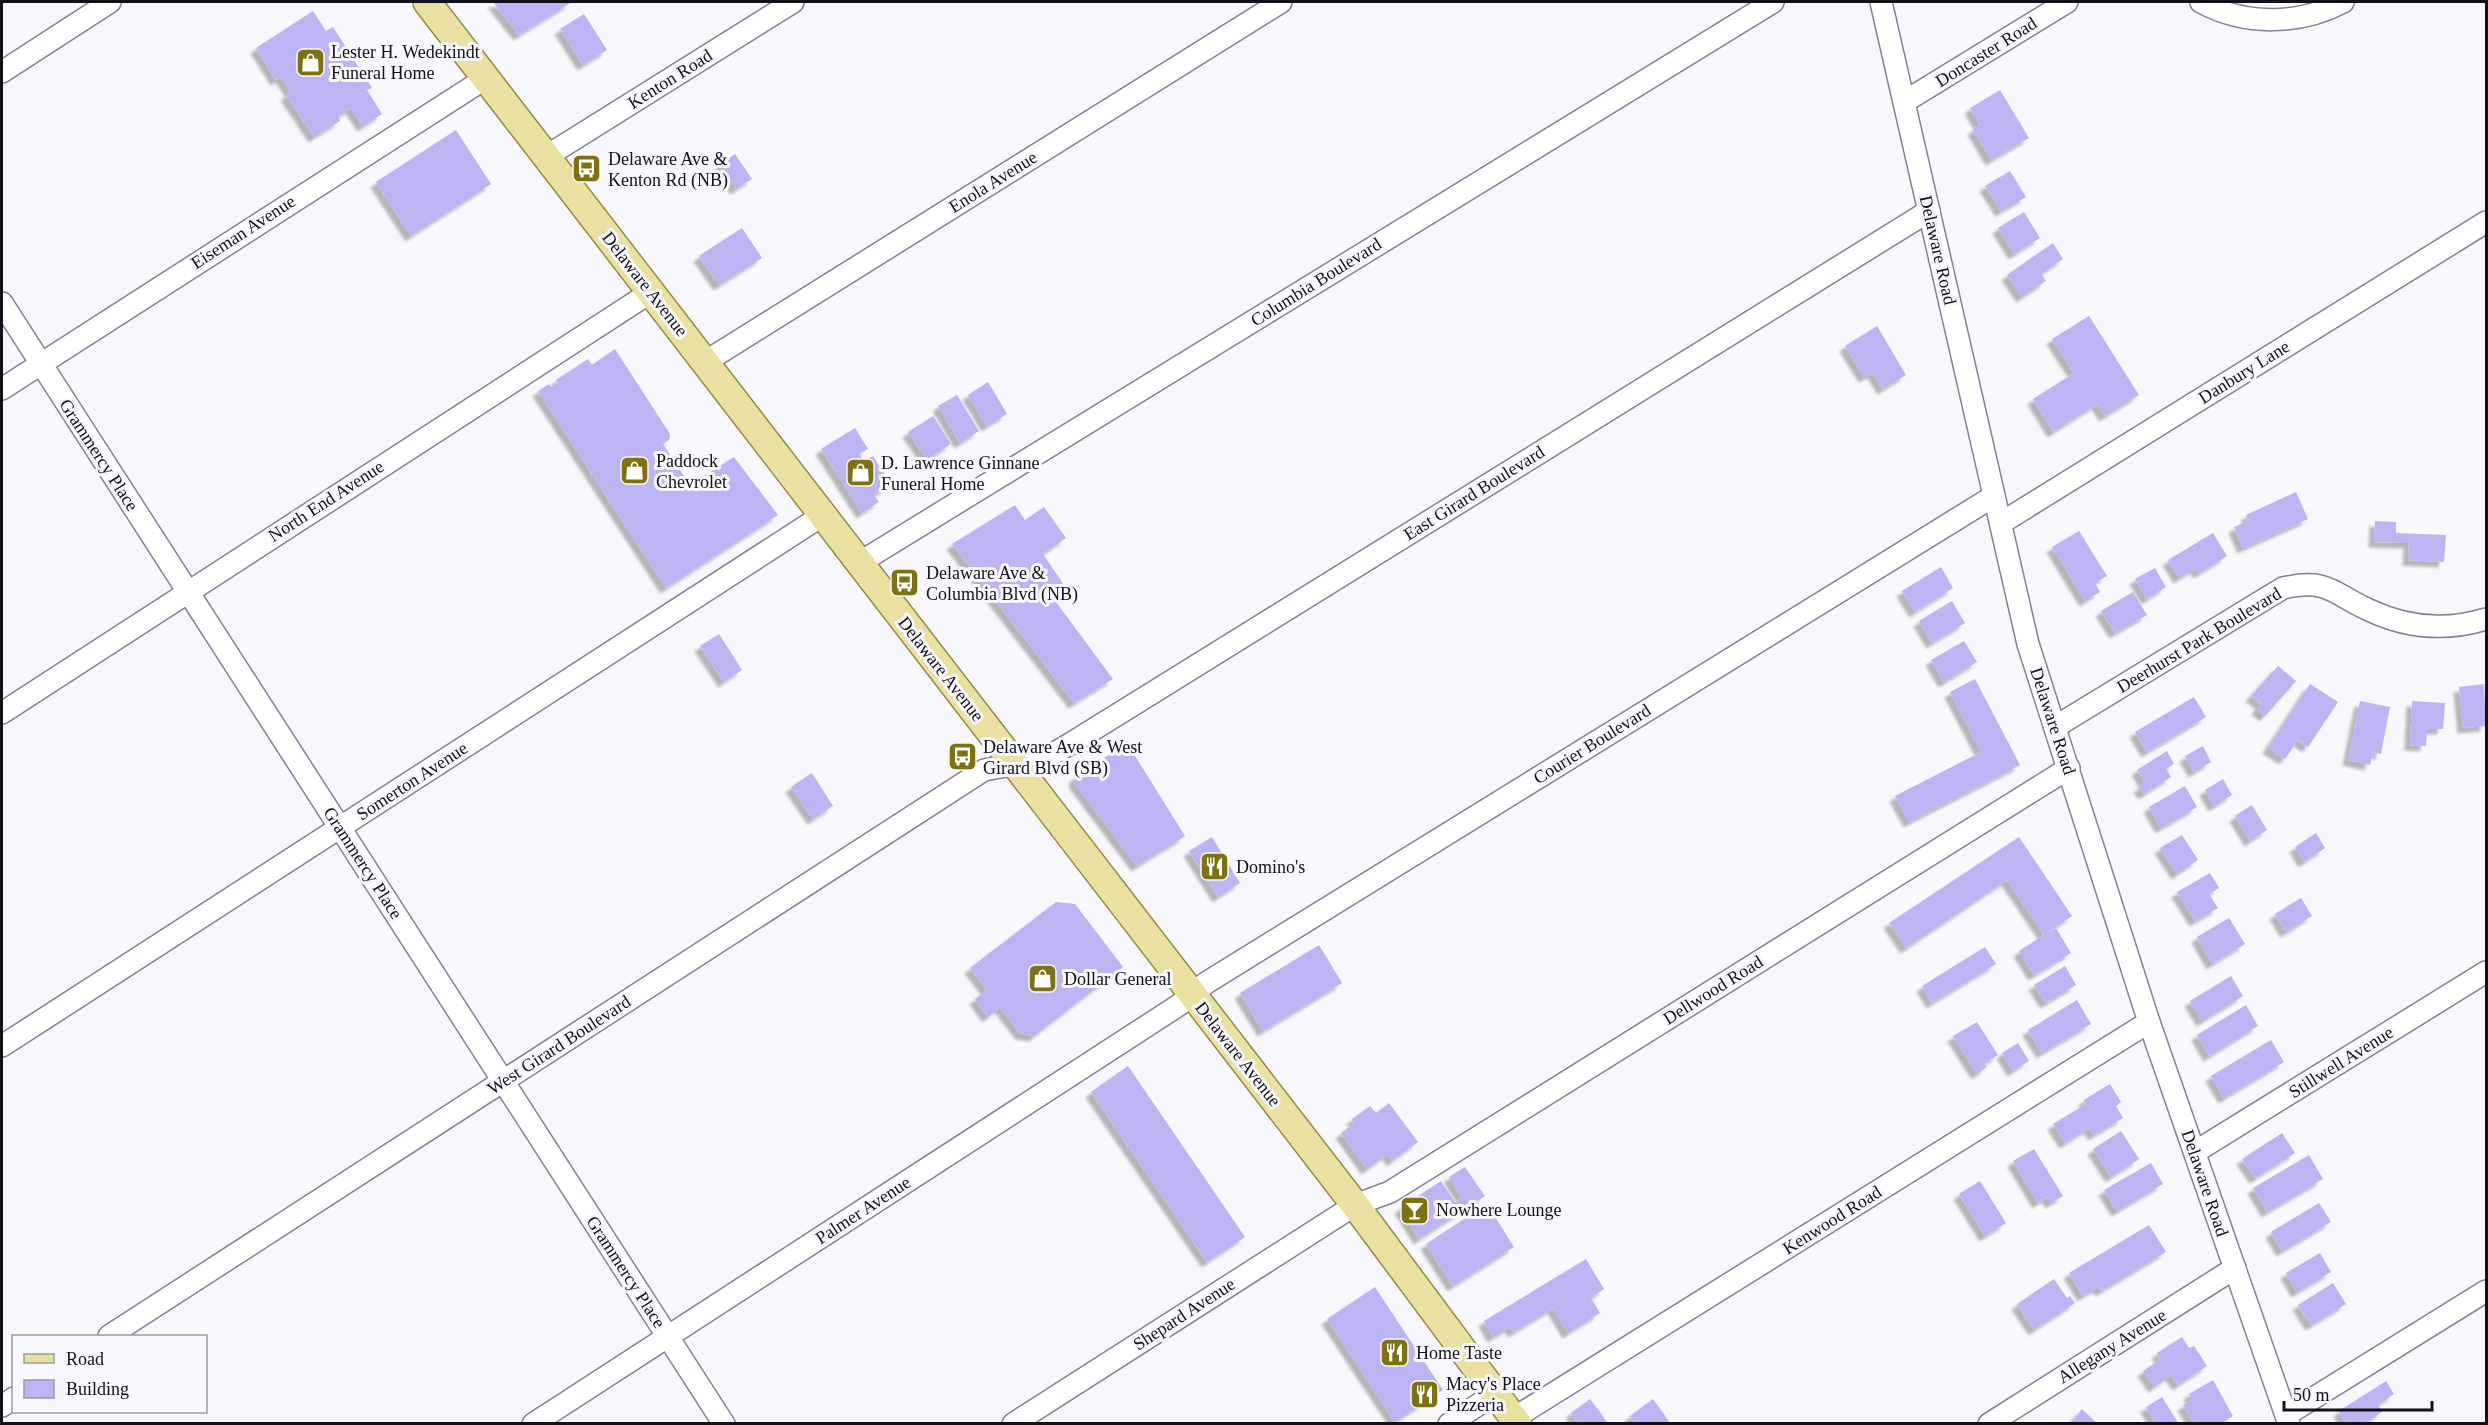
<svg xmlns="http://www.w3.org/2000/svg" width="2488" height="1425" font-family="'Times New Roman',serif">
<defs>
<filter id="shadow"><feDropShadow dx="-5.5" dy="5.5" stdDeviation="1.5" flood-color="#0004"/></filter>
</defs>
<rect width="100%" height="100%" fill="#f7f7fc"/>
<g fill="#bcb4f3" filter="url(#shadow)">
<path d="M493 2H572L519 35Z"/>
<path d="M313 11 326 31 333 27 372 88 367 90 382 114 363 126 351 108 338 116 340 121 314 137 286 95 291 92 281 77 276 80 256 48Z"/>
<path d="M584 14 607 50 583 65 560 29Z"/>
<path d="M2000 90 2029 138 1991 160 1973 129 1980 125 1970 108Z"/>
<path d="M456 130 491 184 411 236 376 182Z"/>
<path d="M735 154 752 179 736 189 720 164Z"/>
<path d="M2010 171 2026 197 2001 211 1985 186Z"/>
<path d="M2024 212 2040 238 2014 254 1998 228Z"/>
<path d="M742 228 762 258 719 285 699 256Z"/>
<path d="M2053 243 2063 259 2041 274 2046 281 2022 297 2007 275Z"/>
<path d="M2089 316 2139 395 2105 416 2097 404 2053 432 2033 399 2074 373 2052 339Z"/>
<path d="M1877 326 1906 375 1883 389 1873 373 1864 377 1845 346Z"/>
<path d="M615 349 670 434 669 440 663 444 690 485 734 457 778 515 666 588 538 391 549 384 551 387 558 383 556 380 588 359 592 365Z"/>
<path d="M988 382 1007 414 987 426 968 395Z"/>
<path d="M957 395 979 431 960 443 938 406Z"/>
<path d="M933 416 951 444 927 460 908 432Z"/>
<path d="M855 428 868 449 859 454 864 461 873 456 891 485 874 495 879 502 862 513 821 449Z"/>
<path d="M2296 492 2308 519 2243 548 2234 527 2248 521 2246 515Z"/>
<path d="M1015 505 1025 520 1044 507 1066 538 1043 554 1066 588 1053 598 1113 679 1074 703 952 544Z"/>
<path d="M2375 521 2396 522V533L2446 535 2444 562 2408 560 2409 543 2374 542Z"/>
<path d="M2079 531 2107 576 2095 583 2100 592 2085 601 2052 547Z"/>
<path d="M2213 533 2227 556 2199 573 2196 568 2179 578 2168 560Z"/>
<path d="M1941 567 1953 588 1915 612 1902 591Z"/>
<path d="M2155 568 2166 587 2147 599 2135 579Z"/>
<path d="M2133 592 2147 615 2115 633 2101 611Z"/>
<path d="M1952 601 1965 623 1932 643 1919 621Z"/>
<path d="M719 634 742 670 724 682 700 646Z"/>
<path d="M1964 641 1977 662 1944 682 1931 660Z"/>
<path d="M2278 666 2296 681 2265 716 2257 709 2261 704 2251 696Z"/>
<path d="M1975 679 2020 765 1909 822 1895 796 1981 752 1950 692Z"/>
<path d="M2310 684 2338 702 2308 747 2298 740 2285 759 2268 748Z"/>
<path d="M2484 684 2486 726 2463 728 2459 687Z"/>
<path d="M2194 697 2206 717 2147 752 2135 732Z"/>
<path d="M2360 701 2390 707 2381 754 2373 752 2370 765 2348 760Z"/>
<path d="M2412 701 2445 703 2443 729H2427L2426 746 2410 745Z"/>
<path d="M1127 743 1185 836 1137 866 1074 782 1076 776Z"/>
<path d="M2203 746 2211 762 2194 772 2185 756Z"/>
<path d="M2167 751 2174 764 2166 769 2171 777 2144 794 2139 787 2145 783 2137 770Z"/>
<path d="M812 773 833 806 813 819 791 787Z"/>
<path d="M2223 779 2232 795 2214 806 2205 790Z"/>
<path d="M2185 786 2197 807 2161 828 2149 807Z"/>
<path d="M2252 805 2267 830 2250 841 2235 816Z"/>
<path d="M2316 833 2325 848 2304 862 2295 847Z"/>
<path d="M2182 835 2198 860 2177 874 2160 848Z"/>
<path d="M1212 837 1240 883 1218 897 1189 851Z"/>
<path d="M2019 837 2072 916 2046 933 2056 928 2071 953 2034 975 2019 951 2044 935 2007 880 1906 948 1889 923Z"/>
<path d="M2210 873 2219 888 2209 894 2218 908 2195 921 2177 892Z"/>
<path d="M2301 898 2312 916 2286 932 2275 914Z"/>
<path d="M1056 902 1075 904 1123 967 1034 1036 1021 1034 1000 1007 988 1017 975 999 987 990 970 968Z"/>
<path d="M2229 918 2245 944 2212 964 2197 937Z"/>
<path d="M1319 945 1342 983 1263 1031 1240 993Z"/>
<path d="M1985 947 1996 964 1932 1003 1922 986Z"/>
<path d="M2065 966 2076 985 2046 1003 2034 985Z"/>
<path d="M2231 976 2243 996 2202 1021 2190 1001Z"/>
<path d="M2077 1000 2091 1024 2042 1053 2028 1030Z"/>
<path d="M2246 1005 2258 1026 2209 1056 2197 1035Z"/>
<path d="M1977 1022 1998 1055 1984 1064 1987 1067 1977 1074 1953 1036Z"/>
<path d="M2271 1040 2284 1062 2224 1098 2211 1076Z"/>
<path d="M2018 1043 2029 1061 2013 1071 2002 1053Z"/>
<path d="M1128 1066 1245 1237 1207 1262 1091 1092Z"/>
<path d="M2110 1084 2121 1102 2116 1106 2123 1118 2094 1135 2089 1128 2065 1143 2053 1124 2086 1104 2084 1100Z"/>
<path d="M1389 1103 1418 1142 1392 1161 1388 1154 1367 1169 1341 1133 1355 1123 1352 1119 1370 1106 1376 1113Z"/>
<path d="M2121 1131 2139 1159 2111 1177 2093 1149Z"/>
<path d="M2282 1133 2295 1153 2255 1178 2242 1159Z"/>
<path d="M2034 1149 2063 1196 2051 1203 2047 1197 2038 1203 2013 1161Z"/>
<path d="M2309 1155 2323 1179 2267 1212 2253 1188Z"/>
<path d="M2151 1163 2163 1184 2117 1211 2104 1190Z"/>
<path d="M1465 1167 1485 1196 1419 1239 1400 1208 1441 1181 1455 1202 1462 1198 1449 1177Z"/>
<path d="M1980 1181 2006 1223 1985 1236 1959 1194Z"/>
<path d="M2319 1203 2331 1222 2282 1251 2271 1232Z"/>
<path d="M1487 1204 1514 1247 1453 1286 1426 1244Z"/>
<path d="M2149 1225 2166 1252 2101 1291 2098 1287 2083 1296 2069 1273Z"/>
<path d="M2320 1253 2331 1272 2297 1292 2286 1273Z"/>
<path d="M1586 1259 1604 1289 1591 1298 1600 1313 1568 1333 1553 1308 1514 1332 1510 1327 1493 1337 1484 1321Z"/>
<path d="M2054 1279 2067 1298 2070 1296 2075 1303 2034 1330 2017 1304Z"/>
<path d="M2333 1283 2346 1304 2311 1325 2298 1305Z"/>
<path d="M1375 1287 1443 1390 1395 1422 1327 1319Z"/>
<path d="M2182 1337 2189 1348 2194 1346 2207 1366 2178 1385 2171 1375 2154 1387 2143 1371 2161 1359 2157 1353Z"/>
<path d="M2213 1380 2233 1416 2220 1424H2194L2183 1405 2192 1400 2189 1394Z"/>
<path d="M2386 1381 2394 1394 2378 1405 2382 1412 2364 1424H2346L2339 1411Z"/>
<path d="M2162 1397 2179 1424H2156L2146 1407Z"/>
<path d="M1590 1399 1600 1412 1608 1424H1578L1571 1413Z"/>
<path d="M1653 1399 1671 1424H1635L1630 1416Z"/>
<path d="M2082 1409 2098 1424H2070Z"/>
</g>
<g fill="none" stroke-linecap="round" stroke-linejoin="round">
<defs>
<g id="minor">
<path d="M1881 2 2028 644 2149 1022 2289 1424"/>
<path d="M2201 2C2245 26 2300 25 2343 2"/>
<path d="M2 72 110 2"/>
<path d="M1904 102 2067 2"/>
<path d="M547 156 793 2"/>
<path d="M2 303 724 1424"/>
<path d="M705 362 1281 2"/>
<path d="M2 389 486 78"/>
<path d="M2001 523 2486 222"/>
<path d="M859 563 1773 2"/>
<path d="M2 713 651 292"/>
<path d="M2055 727 2283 588C2328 578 2332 593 2369 610 2407 628 2447 631 2486 619"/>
<path d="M2 1046 823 515"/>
<path d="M2195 1152 2486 972"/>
<path d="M109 1336 984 770 1044 759 1070 744 1929 211"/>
<path d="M2 1406 14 1398"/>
<path d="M2286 1415 2486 1291"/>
<path d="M1514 1418 2149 1022"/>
<path d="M533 1424 1179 1005 1206 983 1994 496"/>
<path d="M1013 1424 1355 1205 1390 1192 2069 768"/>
<path d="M1449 1424 1496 1393"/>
<path d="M1989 1424 2235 1268"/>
</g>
<path id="major" d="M427 2 1355 1205 1518 1424"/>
</defs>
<use href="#minor" stroke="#838198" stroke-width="24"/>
<use href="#major" stroke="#958b48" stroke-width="30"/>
<use href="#minor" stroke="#fff" stroke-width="21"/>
<use href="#major" stroke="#eae1a0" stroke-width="27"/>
</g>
<defs>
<symbol id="shop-square" viewBox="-11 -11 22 22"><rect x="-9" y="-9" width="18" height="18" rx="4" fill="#7d7111" stroke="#f7f7fc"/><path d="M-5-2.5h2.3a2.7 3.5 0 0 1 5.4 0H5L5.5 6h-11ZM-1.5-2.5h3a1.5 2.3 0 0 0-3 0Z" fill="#fff"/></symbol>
<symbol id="bus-square" viewBox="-11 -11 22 22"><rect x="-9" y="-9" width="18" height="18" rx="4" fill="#7d7111" stroke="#f7f7fc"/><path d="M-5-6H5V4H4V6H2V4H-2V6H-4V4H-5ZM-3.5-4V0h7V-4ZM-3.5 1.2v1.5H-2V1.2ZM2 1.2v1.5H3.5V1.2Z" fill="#fff"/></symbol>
<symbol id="restaurant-square" viewBox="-11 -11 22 22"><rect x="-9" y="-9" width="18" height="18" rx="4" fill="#7d7111" stroke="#f7f7fc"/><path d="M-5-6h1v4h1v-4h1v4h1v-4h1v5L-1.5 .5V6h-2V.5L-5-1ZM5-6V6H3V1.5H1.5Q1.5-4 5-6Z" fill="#fff"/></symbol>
<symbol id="bar-square" viewBox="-11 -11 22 22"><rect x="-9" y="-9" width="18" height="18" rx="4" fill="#7d7111" stroke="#f7f7fc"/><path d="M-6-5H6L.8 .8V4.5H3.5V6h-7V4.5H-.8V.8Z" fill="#fff"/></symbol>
</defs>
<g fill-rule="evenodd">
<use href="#shop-square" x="294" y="46" width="33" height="33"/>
<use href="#bus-square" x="570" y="152" width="33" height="33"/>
<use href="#shop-square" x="618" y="454" width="33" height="33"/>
<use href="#shop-square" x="844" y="456" width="33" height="33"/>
<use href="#bus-square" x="888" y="566" width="33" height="33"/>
<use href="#bus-square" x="946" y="740" width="33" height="33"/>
<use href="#restaurant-square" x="1198" y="850" width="33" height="33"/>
<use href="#shop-square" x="1026" y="962" width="33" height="33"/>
<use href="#bar-square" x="1398" y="1194" width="33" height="33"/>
<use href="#restaurant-square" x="1378" y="1336" width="33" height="33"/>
<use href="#restaurant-square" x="1408" y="1378" width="33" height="33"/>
</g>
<g text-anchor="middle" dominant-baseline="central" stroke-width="6" stroke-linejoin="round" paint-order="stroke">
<g font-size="18" fill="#12111a" stroke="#f7f7fc" text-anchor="start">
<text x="331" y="52">Lester H. Wedekindt<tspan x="331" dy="21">Funeral Home</tspan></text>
<text x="608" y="159">Delaware Ave &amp;<tspan x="608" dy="21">Kenton Rd (NB)</tspan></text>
<text x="656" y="461">Paddock<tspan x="656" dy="21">Chevrolet</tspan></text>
<text x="881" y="463">D. Lawrence Ginnane<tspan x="881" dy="21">Funeral Home</tspan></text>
<text x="926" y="573">Delaware Ave &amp;<tspan x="926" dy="21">Columbia Blvd (NB)</tspan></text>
<text x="983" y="747">Delaware Ave &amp; West<tspan x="983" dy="21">Girard Blvd (SB)</tspan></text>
<text x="1236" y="867">Domino's</text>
<text x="1064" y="979">Dollar General</text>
<text x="1436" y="1210">Nowhere Lounge</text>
<text x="1416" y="1353">Home Taste</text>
<text x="1446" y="1384">Macy's Place<tspan x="1446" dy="21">Pizzeria</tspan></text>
</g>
<g font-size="18" fill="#12111a" stroke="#f7f7fc">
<text transform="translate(1986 52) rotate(-32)">Doncaster Road</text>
<text transform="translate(670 79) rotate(-32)">Kenton Road</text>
<text transform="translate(993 182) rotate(-32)">Enola Avenue</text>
<text transform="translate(243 232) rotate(-33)">Eiseman Avenue</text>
<text transform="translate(1938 250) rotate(77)">Delaware Road</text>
<text transform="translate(1316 282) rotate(-32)">Columbia Boulevard</text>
<text transform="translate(645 284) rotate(52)">Delaware Avenue</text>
<text transform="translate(2244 372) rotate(-32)">Danbury Lane</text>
<text transform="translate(99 455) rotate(57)">Grammercy Place</text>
<text transform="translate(1474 493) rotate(-32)">East Girard Boulevard</text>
<text transform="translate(326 501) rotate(-33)">North End Avenue</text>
<text transform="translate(2199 640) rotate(-31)">Deerhurst Park Boulevard</text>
<text transform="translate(941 669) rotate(52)">Delaware Avenue</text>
<text transform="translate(2053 721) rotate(72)">Delaware Road</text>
<text transform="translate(1592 744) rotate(-32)">Courier Boulevard</text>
<text transform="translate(412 781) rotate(-33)">Somerton Avenue</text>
<text transform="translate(363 863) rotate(57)">Grammercy Place</text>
<text transform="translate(1713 990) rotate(-32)">Dellwood Road</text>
<text transform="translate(559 1045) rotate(-33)">West Girard Boulevard</text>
<text transform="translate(1238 1054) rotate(52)">Delaware Avenue</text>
<text transform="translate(2341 1062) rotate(-32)">Stillwell Avenue</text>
<text transform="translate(2205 1183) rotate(71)">Delaware Road</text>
<text transform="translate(863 1210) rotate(-33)">Palmer Avenue</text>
<text transform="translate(1832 1220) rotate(-32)">Kenwood Road</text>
<text transform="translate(626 1272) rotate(57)">Grammercy Place</text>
<text transform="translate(1184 1314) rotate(-33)">Shepard Avenue</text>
<text transform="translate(2112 1346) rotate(-32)">Allegany Avenue</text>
</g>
</g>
<rect width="2488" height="1425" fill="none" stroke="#12111a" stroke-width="6"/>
<rect x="12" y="1335" width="195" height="78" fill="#f7f7fc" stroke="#9b9ba2" stroke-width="1.5"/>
<rect x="24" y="1354" width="30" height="9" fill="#eae1a0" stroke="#9b9ba2" stroke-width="1.5"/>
<text x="66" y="1365" font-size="18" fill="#12111a">Road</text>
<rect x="24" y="1380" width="30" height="18" fill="#bcb4f3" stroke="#9b9ba2" stroke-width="1.5"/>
<text x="66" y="1395" font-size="18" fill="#12111a">Building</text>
<path d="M2284 1401v9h148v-9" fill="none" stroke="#12111a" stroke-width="3"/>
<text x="2293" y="1401" font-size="18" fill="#12111a" stroke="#f7f7fc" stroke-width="4.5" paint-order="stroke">50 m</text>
</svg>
